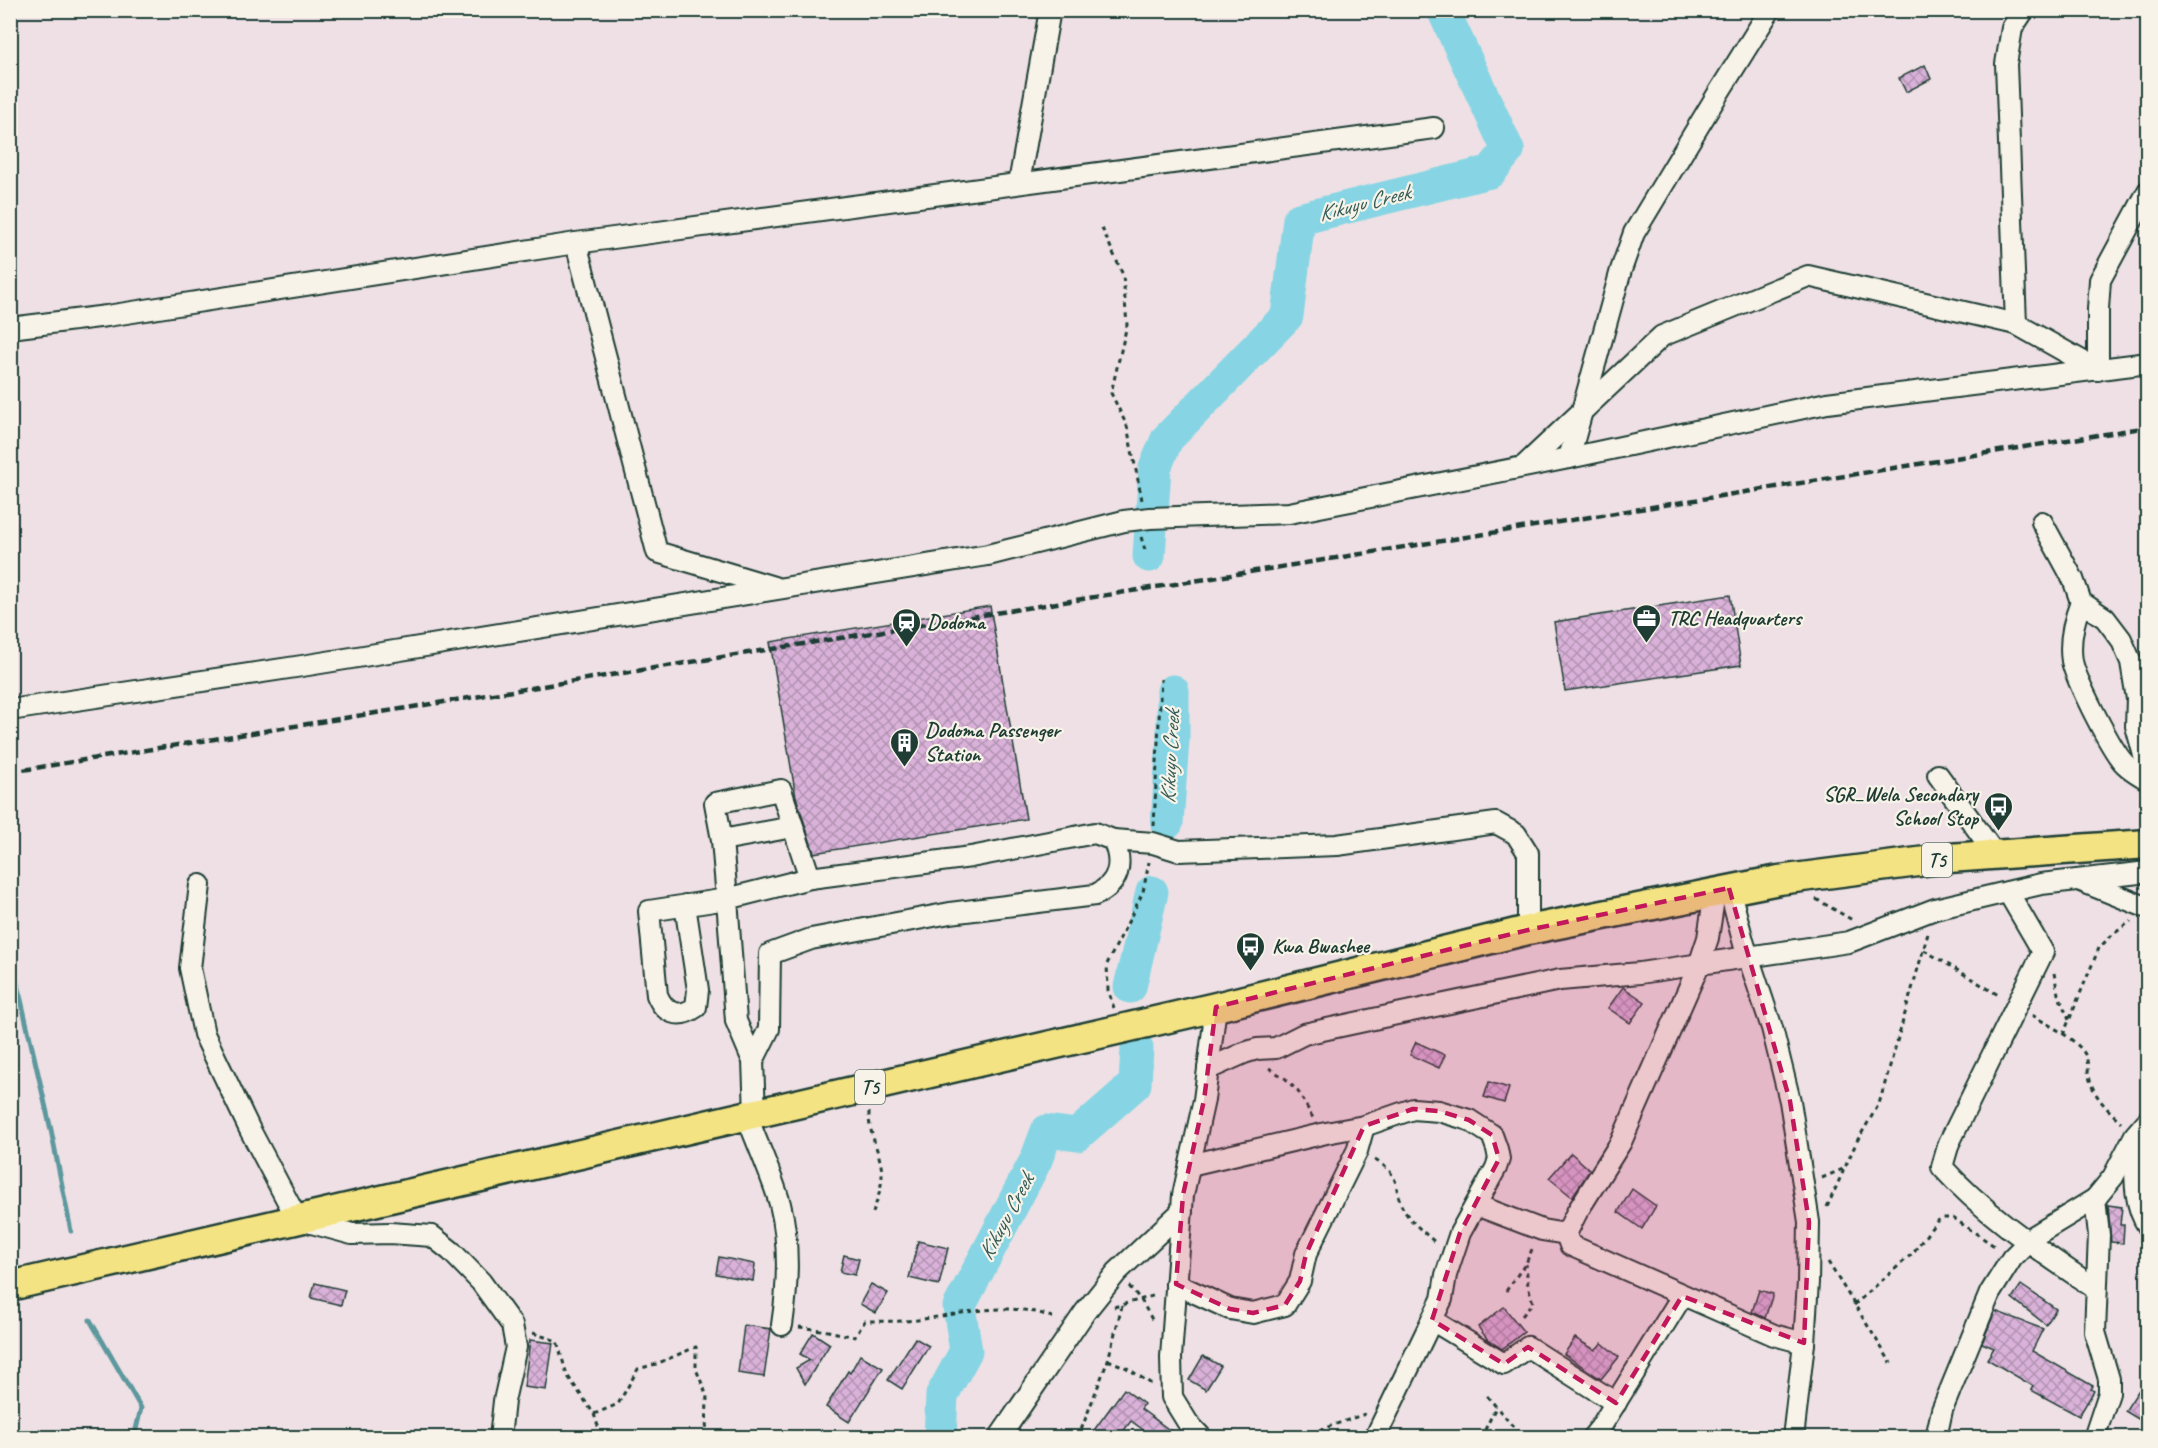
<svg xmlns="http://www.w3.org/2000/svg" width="2158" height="1448" font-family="Caveat,sans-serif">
<defs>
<pattern id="building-cross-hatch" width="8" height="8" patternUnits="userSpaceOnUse" patternTransform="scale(1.5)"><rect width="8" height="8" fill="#dab2d9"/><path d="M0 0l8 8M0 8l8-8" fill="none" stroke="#b092b1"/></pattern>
</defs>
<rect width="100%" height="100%" fill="#eee0e4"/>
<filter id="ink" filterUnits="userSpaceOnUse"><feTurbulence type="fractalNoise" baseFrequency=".0167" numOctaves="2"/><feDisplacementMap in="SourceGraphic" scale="12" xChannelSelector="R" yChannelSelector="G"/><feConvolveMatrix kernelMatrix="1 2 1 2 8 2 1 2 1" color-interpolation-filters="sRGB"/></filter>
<g filter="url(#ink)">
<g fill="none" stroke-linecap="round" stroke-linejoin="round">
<g stroke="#5d989e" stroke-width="5">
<path d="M10 952 51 1130 71 1231"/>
<path d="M90 1320 141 1408 134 1438"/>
</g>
<g stroke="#87d5e4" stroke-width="33">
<path d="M1149 556 1155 468 1167 439 1287 316 1299 219 1490 172 1508 150 1443 10"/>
<path d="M1167 823 1173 740V691"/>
<path d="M1130 987 1152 892"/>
<path d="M940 1438 942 1395 966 1351 959 1307 1036 1160 1047 1131 1077 1135 1135 1084 1137 1048"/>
</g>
</g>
<g fill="url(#building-cross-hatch)" stroke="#1f3d34" stroke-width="1.5">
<path d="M1925 65 1931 79 1906 92 1899 78Z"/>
<path d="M1730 595 1741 665 1565 691 1554 622Z"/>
<path d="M990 606 1026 819 814 853 796 797 770 642Z"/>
<path d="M1623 987 1645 1002 1630 1023 1608 1008Z"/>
<path d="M1416 1042 1445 1055 1439 1068 1410 1055Z"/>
<path d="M1489 1082 1509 1088 1504 1103 1484 1097Z"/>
<path d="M1571 1153 1590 1170 1572 1197 1549 1178Z"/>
<path d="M1632 1189 1656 1206 1642 1229 1618 1212Z"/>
<path d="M2108 1205 2122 1207 2120 1225H2124L2123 1243 2111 1242Z"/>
<path d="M918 1241 948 1248 939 1285 909 1278Z"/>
<path d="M844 1255 859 1259 855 1275 840 1272Z"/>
<path d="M719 1257 755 1264 753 1281 716 1274Z"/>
<path d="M315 1283 345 1290 341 1305 311 1298Z"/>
<path d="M871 1284 888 1293 876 1313 860 1304Z"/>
<path d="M2021 1285 2056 1309 2046 1325 2012 1298Z"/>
<path d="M1759 1290 1773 1294 1765 1318 1752 1312Z"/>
<path d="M1504 1307 1524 1332 1502 1349 1488 1340 1478 1327Z"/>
<path d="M1995 1311 2043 1329 2032 1351 2093 1386 2091 1389 2094 1391 2079 1416 2031 1390 2033 1386 1987 1359 1994 1348 1982 1343Z"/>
<path d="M744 1325 771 1329 764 1377 738 1373Z"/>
<path d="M813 1333 830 1344 805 1384 796 1368 810 1360 800 1354Z"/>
<path d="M915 1338 929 1346 902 1389 888 1380Z"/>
<path d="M1575 1338 1595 1350 1602 1343 1619 1357 1601 1379 1564 1354Z"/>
<path d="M530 1340 553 1343 546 1390 524 1387Z"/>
<path d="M860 1355 883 1368 849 1422 826 1407 848 1371 850 1373Z"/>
<path d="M1203 1356 1221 1366 1206 1390 1189 1380Z"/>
<path d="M2148 1376V1425L2125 1411Z"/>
<path d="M1124 1389 1144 1404 1141 1409 1179 1437H1153L1131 1421 1119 1437H1089Z"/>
</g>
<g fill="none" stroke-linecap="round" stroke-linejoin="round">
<defs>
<g id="minor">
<path d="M1019 183 1050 10"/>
<path d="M576 243 657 552 774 587"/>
<path d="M2016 324 2006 64 2012 28 2024 10"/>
<path d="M10 328 107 316 576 243 1434 128"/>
<path d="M1569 458 1621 270 1634 233 1719 92 1770 10"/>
<path d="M1524 466 1662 336 1808 276 2016 324 2098 370V309L2100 280 2148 191"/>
<path d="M2042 522 2073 579 2081 602 2105 618 2121 639 2131 662 2137 699 2136 726 2148 770"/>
<path d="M2081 602C2074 620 2069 642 2072 661 2075 678 2112 752 2125 764 2131 770 2140 775 2148 780"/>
<path d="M10 710 302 666 988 555 1124 521 1150 518 1289 513 1569 458 1827 403 2148 363"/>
<path d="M1938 775 1995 854"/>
<path d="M722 840 793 827"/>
<path d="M1113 840 1153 843 1179 851 1337 845 1496 823 1516 834 1528 853V930"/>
<path d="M2081 881 2148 908"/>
<path d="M200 885 190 968 204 1034 250 1130 297 1219 352 1234 390 1233 432 1236 451 1251 481 1282 512 1325 516 1347 504 1401 500 1438"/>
<path d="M1729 888 1744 944 1772 1028 1790 1101 1809 1222 1808 1282 1804 1343 1793 1438"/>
<path d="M1715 892 1708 938 1699 965 1621 1142 1577 1212 1566 1234 1570 1245 1774 1335 1804 1343"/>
<path d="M2008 892 2043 952 1949 1143 1942 1167C1986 1216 2042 1252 2096 1289"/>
<path d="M685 905 698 990 696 1007C679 1019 665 1014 657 995L649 911 727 899 722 840 715 803 781 790 810 878"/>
<path d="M753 1061 769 1029 770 954 811 939 950 913 1095 895C1119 884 1124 864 1113 840L1095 833 971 857 810 878 727 899 736 1021 753 1061 755 1114"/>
<path d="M1208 1069 1244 1053 1257 1049 1276 1048 1304 1034 1397 1014 1560 980 1640 973 1849 942 1935 909 2041 884 2148 872"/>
<path d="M747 1116C757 1144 772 1175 780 1204 790 1243 788 1285 782 1325"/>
<path d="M2135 1138C2136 1165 2131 1202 2148 1226"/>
<path d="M1190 1165 1326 1133 1364 1126 1413 1109 1439 1111 1469 1120 1492 1135 1497 1149 1499 1159 1496 1168 1460 1233 1446 1275 1442 1299 1375 1438"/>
<path d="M1476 1205 1542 1230 1566 1234"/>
<path d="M1176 1284 1230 1309 1253 1313 1285 1305 1300 1281 1306 1254 1357 1151 1364 1126"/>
<path d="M1432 1320 1504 1364 1528 1347 1616 1403"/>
<path d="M999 1438 1085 1312 1117 1272 1182 1211"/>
<path d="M1202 1438 1188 1423 1172 1397 1171 1357 1183 1195 1204 1100 1216 1007"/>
<path d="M1592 1438 1600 1428 1682 1296"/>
<path d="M1936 1438 1942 1410 1990 1293 2012 1258 2034 1236 2095 1199"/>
<path d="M2094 1438 2109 1393V1379L2095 1332 2099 1235 2095 1199 2113 1177 2135 1135 2148 1120"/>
</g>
<path id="highway" d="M10 1286 1216 1007 1528 930 1779 880 1949 858 2148 844"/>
</defs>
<use href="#minor" stroke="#1f3d34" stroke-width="24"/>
<use href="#highway" stroke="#1f3d34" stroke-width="33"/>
<g stroke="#1f3d34" stroke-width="3" stroke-dasharray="4.5 4.5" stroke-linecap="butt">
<path d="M1102 228 1123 275 1127 325 1111 393 1127 426 1142 500"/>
<path d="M1141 537 1146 553"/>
<path d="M1154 826 1161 679"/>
<path d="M1816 899 1854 921"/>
<path d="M1924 950 2000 996"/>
<path d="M2054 973 2058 994 2069 1020"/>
<path d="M1114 1008 1108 990 1107 964 1143 892 1149 862"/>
<path d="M2032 1015C2048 1025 2070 1035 2082 1050 2089 1058 2087 1067 2089 1076 2093 1096 2107 1109 2121 1122"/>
<path d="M2063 1035 2099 948 2111 936 2131 921"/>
<path d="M1269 1068 1286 1079 1299 1093 1313 1118"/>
<path d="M869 1112C868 1134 881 1152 882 1174 882 1188 876 1203 872 1216"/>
<path d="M1375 1160C1405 1177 1391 1190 1405 1212 1413 1224 1425 1233 1436 1243"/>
<path d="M1822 1178 1843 1169"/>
<path d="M1827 1207 1857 1141 1879 1104 1929 930"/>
<path d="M1828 1262 1891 1363"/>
<path d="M1129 1286 1141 1300 1154 1323"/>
<path d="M1506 1291 1526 1263 1533 1247"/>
<path d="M1854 1305 1912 1254 1936 1222 1942 1218H1953L1996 1247"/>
<path d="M1114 1307 1156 1295"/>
<path d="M1522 1316 1533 1303 1528 1286 1526 1264"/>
<path d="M799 1327 828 1331 855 1337 865 1321C882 1321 900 1322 917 1320 961 1314 1013 1299 1056 1319"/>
<path d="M533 1333 557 1341 567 1375 594 1414 602 1438"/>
<path d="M1108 1360 1127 1368 1153 1385"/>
<path d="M1487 1396 1516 1430 1520 1438"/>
<path d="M594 1414 618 1404 638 1369 656 1364 696 1347V1369L707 1396 706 1438"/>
<path d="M1319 1430 1365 1414"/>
<path d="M1078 1438 1108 1360 1122 1306"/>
<path d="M1481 1438 1496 1407"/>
</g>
<use href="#minor" stroke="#f7f3e8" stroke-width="20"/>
<use href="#highway" stroke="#f4e382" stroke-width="28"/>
<path stroke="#1f3d34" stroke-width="4.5" stroke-dasharray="9 4.5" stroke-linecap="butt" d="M10 772 2148 427"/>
</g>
</g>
<path fill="#c2185b" fill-opacity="0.2" stroke="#c2185b" stroke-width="4.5" stroke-dasharray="12 8" stroke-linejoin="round" d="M1729 888 1790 1101 1809 1222 1804 1343 1682 1296 1616 1403 1528 1347 1504 1364 1432 1320 1460 1233 1499 1159 1492 1135 1469 1120 1439 1111 1413 1109 1364 1126 1306 1254 1300 1281 1285 1305 1253 1313 1230 1309 1176 1284 1183 1195 1204 1100 1216 1007 1528 930Z"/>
<defs>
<symbol id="office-pin" viewBox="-11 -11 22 30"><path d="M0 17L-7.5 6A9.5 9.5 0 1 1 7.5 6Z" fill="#1f3d34" stroke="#f7f3e8"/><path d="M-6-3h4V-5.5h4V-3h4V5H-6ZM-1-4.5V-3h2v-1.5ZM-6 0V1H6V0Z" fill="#fff"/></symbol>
<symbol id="station-pin" viewBox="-11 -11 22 30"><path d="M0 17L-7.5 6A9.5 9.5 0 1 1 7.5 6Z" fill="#1f3d34" stroke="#f7f3e8"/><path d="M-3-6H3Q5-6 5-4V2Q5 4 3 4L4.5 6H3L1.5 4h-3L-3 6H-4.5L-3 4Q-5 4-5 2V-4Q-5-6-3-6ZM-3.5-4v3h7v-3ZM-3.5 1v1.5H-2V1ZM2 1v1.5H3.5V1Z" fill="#fff"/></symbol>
<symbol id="building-pin" viewBox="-11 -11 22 30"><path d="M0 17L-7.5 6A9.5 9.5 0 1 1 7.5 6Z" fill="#1f3d34" stroke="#f7f3e8"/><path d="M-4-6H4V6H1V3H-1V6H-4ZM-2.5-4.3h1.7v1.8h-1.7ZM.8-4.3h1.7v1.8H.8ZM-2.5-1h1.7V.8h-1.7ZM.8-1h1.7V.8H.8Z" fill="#fff"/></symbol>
<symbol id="bus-pin" viewBox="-11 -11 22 30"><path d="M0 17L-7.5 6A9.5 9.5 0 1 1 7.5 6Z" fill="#1f3d34" stroke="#f7f3e8"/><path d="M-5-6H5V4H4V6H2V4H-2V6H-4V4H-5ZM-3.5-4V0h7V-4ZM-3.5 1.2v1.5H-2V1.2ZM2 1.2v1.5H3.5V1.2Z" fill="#fff"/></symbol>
</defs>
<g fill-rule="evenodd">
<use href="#office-pin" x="1630" y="602" width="33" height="45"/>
<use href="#station-pin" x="890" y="606" width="33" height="45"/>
<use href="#building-pin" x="888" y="726" width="33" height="45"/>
<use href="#bus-pin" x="1982" y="790" width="33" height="45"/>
<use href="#bus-pin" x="1234" y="930" width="33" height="45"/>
</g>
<g text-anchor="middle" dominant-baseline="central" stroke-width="4.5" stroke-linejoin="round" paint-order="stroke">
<g fill="#f7f3e8" stroke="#60746a" stroke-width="1.5">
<rect x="1922" y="843" width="30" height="34" rx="4.5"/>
<rect x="855" y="1070" width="30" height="34" rx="4.5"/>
</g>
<g font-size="20" font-weight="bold" fill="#1f3d34">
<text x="1937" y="860">T5</text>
<text x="870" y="1087">T5</text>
</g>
<g font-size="21" font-weight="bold" fill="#1f3d34" stroke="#f7f3e8" text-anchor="start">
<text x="1668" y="618">TRC Headquarters</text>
<text x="927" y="622">Dodoma</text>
<text x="925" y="730">Dodoma Passenger<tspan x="925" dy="24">Station</tspan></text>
<text x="1978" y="794" text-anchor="end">SGR_Wela Secondary<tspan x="1978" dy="24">School Stop</tspan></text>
<text x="1272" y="946">Kwa Bwashee</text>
</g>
<g font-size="22" font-style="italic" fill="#345b57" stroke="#f7f3e8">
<text transform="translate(1364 203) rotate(-14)">Kikuyu Creek</text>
<text transform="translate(1170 757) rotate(-87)">Kikuyu Creek</text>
<text transform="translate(1006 1217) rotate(-62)">Kikuyu Creek</text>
</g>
</g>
<rect width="2158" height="1448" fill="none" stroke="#f7f3e8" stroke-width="36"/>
<rect x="18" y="18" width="2122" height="1412" fill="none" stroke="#1f3d34" stroke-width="2" filter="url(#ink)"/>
</svg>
